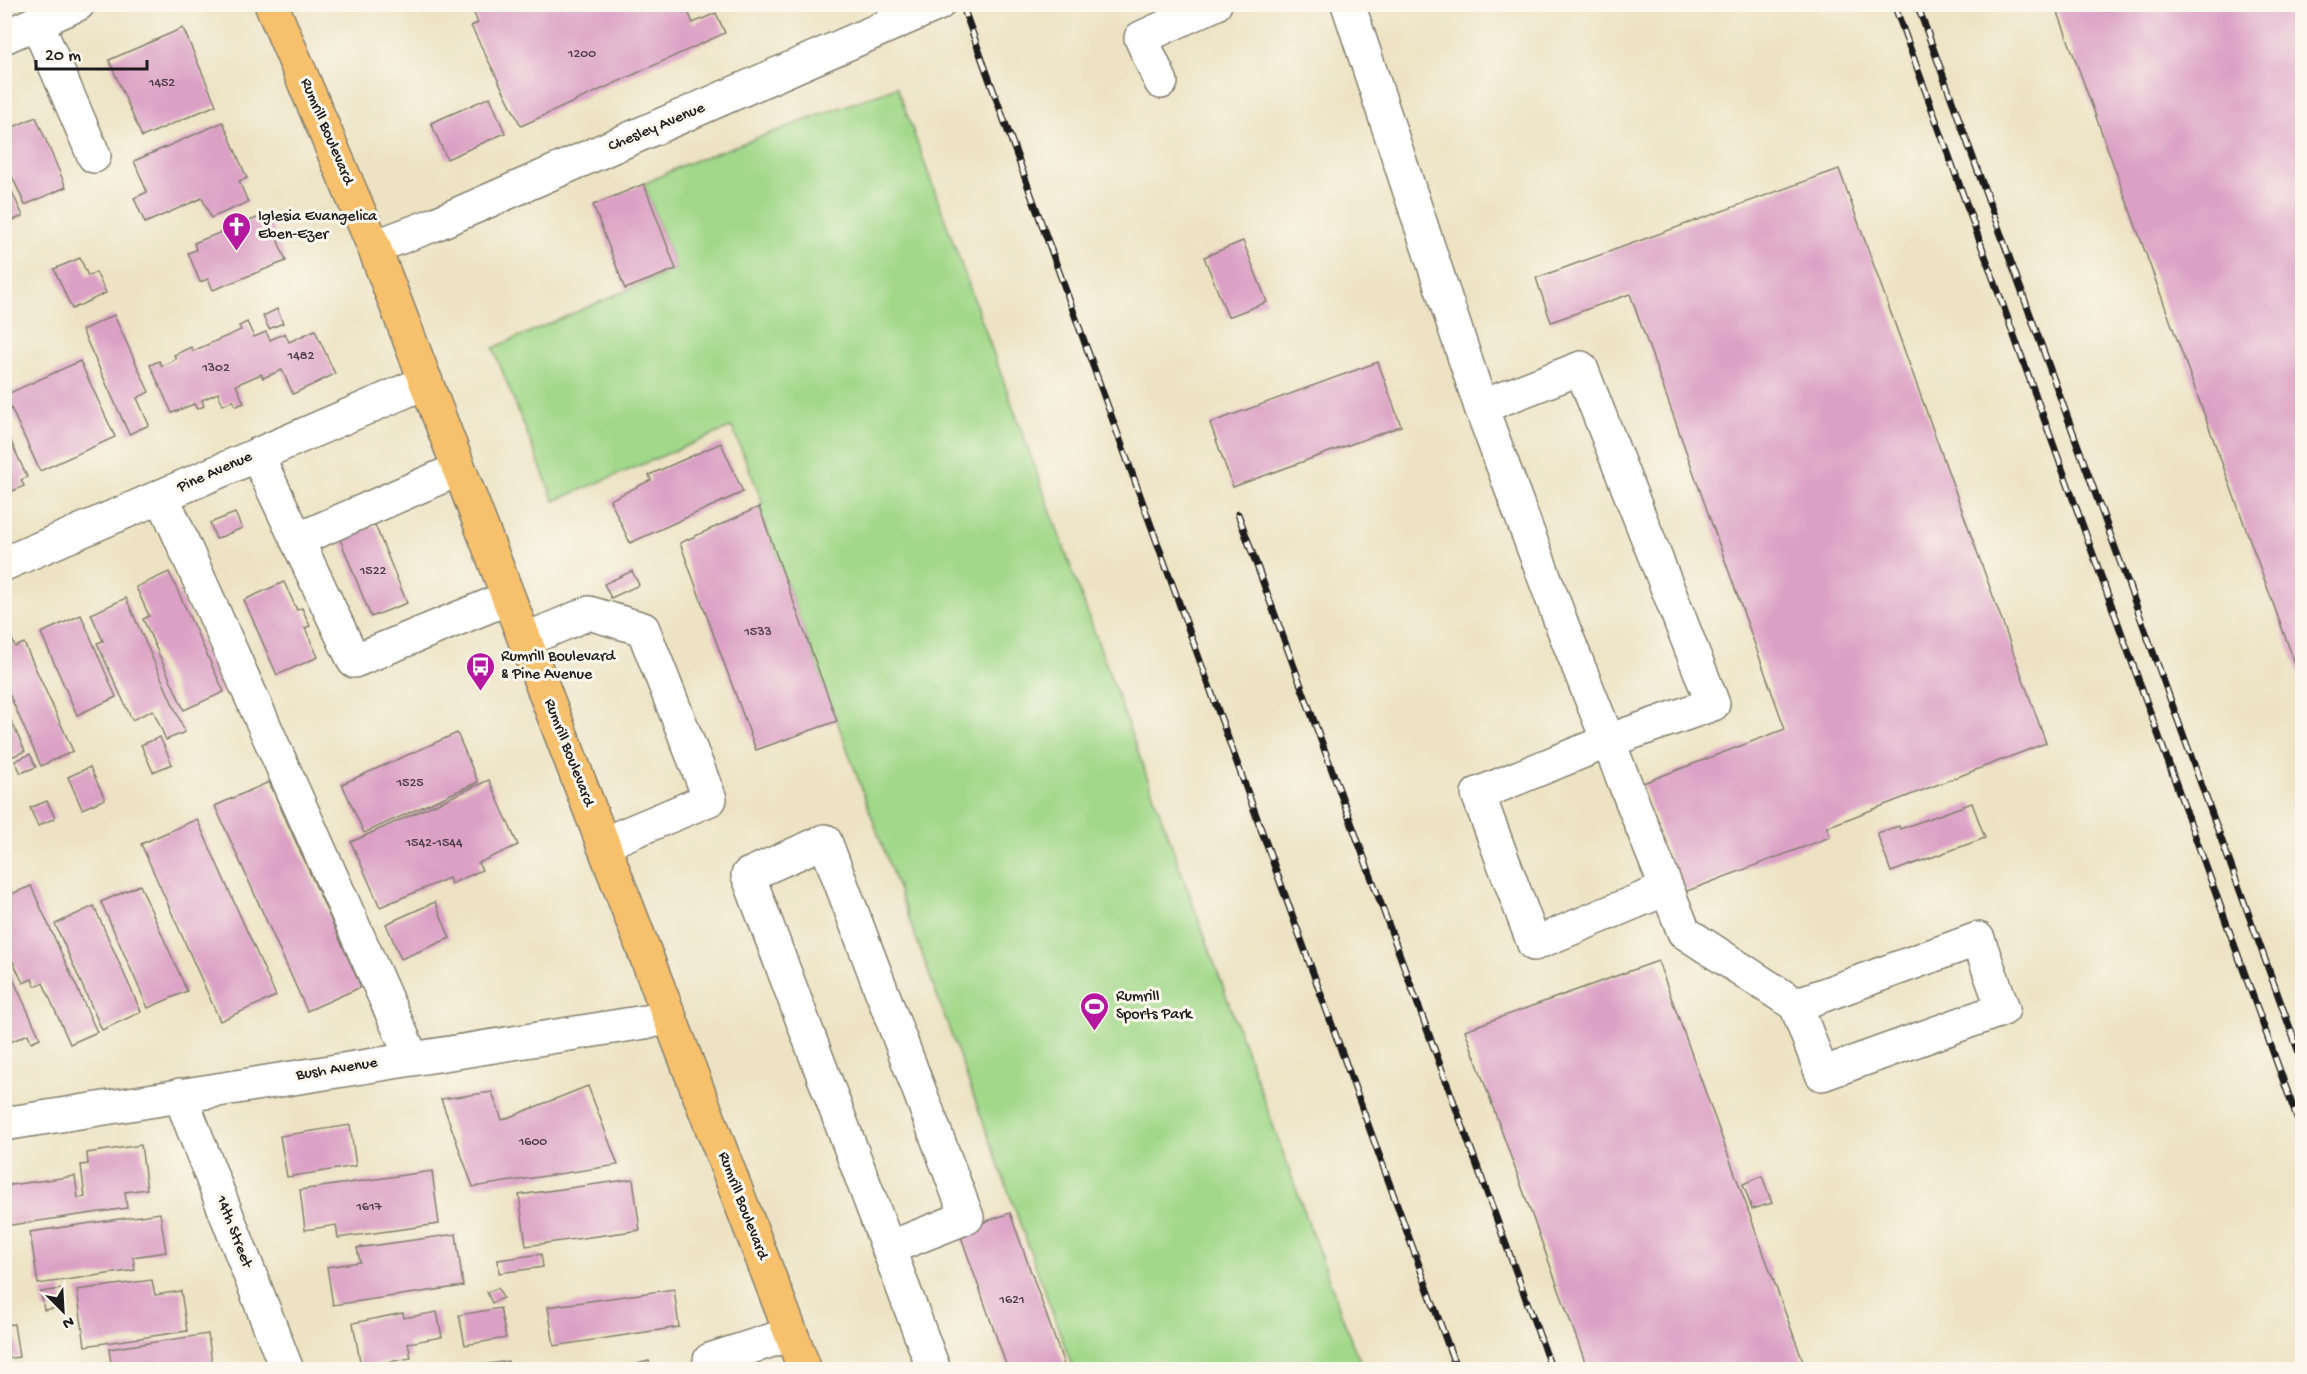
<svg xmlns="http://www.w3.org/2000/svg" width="2307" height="1374" font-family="'Gochi Hand',sans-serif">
<rect width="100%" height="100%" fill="#fbf7ec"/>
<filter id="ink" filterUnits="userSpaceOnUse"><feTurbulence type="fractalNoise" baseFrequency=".0167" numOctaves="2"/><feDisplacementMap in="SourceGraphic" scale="12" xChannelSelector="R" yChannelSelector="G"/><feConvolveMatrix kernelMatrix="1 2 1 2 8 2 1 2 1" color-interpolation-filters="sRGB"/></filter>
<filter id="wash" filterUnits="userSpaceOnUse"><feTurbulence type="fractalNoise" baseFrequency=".008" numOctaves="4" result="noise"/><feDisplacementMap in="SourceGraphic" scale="24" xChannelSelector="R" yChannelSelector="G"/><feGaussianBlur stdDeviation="1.35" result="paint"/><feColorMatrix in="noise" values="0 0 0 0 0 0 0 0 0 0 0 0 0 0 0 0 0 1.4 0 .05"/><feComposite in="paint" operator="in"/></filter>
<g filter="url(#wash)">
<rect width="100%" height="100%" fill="#ede3c4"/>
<path fill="#a1d889" stroke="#5e7a52" stroke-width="1.5" d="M897 87 1352 1343 1364 1369H1073L759 507 763 503 732 427 554 501 493 348 676 269 644 184 683 165Z"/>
<g id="blocks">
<g fill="#dba1c5">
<path d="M470 4H697L687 9 693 23 716 13 725 33 521 126 471 26 478 23Z"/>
<path d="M2055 4H2302V683Z"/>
<path d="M183 28 216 105 142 137 109 60Z"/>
<path d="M490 97 505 133 447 159 431 123Z"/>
<path d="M36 117 66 187 25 205 4 158V131Z"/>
<path d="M223 122 247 178 239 181 248 202 211 218 202 198 145 223 134 198 147 192 134 161Z"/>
<path d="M1839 169 2046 743 1827 827 1830 837 1682 893 1643 783 1785 729 1630 294 1551 322 1536 278Z"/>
<path d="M4 174 23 216 4 224Z"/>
<path d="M644 184 676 269 625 289 593 205Z"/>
<path d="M267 214 286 261 213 290 208 279 200 282 188 253 196 250 194 243Z"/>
<path d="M1243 241 1267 302 1228 317 1204 257Z"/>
<path d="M80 258 88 276 96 272 106 293 72 309 54 269Z"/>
<path d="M277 309 283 323 269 329 263 316Z"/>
<path d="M114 315 149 392 137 398 149 425 129 434 82 330Z"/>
<path d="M247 322 254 337 266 332 270 340 285 333 289 342 315 330 335 374 293 394 282 370 263 378 261 374 236 385 244 403 236 406 233 400 223 405 218 393 202 400 204 406 197 409 194 404 172 413 150 365 159 361 162 366 176 359 174 355 191 347 193 351 241 330 239 326Z"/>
<path d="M80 361 115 437 40 471 5 395Z"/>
<path d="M1378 362 1401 426 1233 487 1210 423Z"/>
<path d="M4 426 27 477 21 480 24 486 6 494Z"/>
<path d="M721 443 743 492 630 543 610 500 651 480 649 475Z"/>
<path d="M759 507 837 721 756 750 680 543Z"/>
<path d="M235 513 242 528 216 539 210 523Z"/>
<path d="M375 525 407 603 371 617 340 539Z"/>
<path d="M632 571 639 585 611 598 604 584Z"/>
<path d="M169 572 224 692 184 710 143 619 149 616 136 587Z"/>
<path d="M284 582 297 610 302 608 310 626 305 628 318 657 277 675 244 600Z"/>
<path d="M126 598 185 732 166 740 153 710 132 720 97 643 103 641 91 614Z"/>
<path d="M81 615 116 697 77 715 41 633Z"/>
<path d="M12 639 15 647 24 643 73 751 41 766 7 689 4 691V643Z"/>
<path d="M4 705 25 751 4 760Z"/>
<path d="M457 733 478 782 364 833 342 784Z"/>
<path d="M160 737 172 764 153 772 141 745Z"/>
<path d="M30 754 36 767 21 773 15 761Z"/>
<path d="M90 767 105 799 82 809 68 777Z"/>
<path d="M489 780 518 845 478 863 482 870 451 884 449 878 380 907 351 842Z"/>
<path d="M269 782 361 987 307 1011 215 806Z"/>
<path d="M47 801 55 818 38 826 30 808Z"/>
<path d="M1972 803 1985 838 1891 872 1877 833 1899 826 1900 829Z"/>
<path d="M197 819 276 996 220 1021 141 844Z"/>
<path d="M140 885 187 991 148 1008 101 902Z"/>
<path d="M31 886 97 1032 70 1044 43 983 35 986 32 979 23 983 4 943 9 940 4 931V897Z"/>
<path d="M435 902 450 938 401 959 386 924Z"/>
<path d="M94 906 141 1012 102 1030 55 924Z"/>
<path d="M4 959 40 1038 31 1042 28 1034 4 1045Z"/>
<path d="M1658 961 1806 1370H1588L1465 1030Z"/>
<path d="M588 1086 618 1165 473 1187 441 1099 492 1092 502 1120Z"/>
<path d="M350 1125 356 1166 287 1177 280 1136Z"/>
<path d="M141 1145 147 1189 125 1192 127 1208 5 1226 4 1186 75 1176 78 1198 85 1197 81 1165 88 1164 87 1153Z"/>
<path d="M432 1171 439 1224 338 1238 336 1225 305 1230 300 1190Z"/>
<path d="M1762 1176 1772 1203 1752 1209 1743 1184Z"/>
<path d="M633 1179 640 1230 526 1246 519 1195Z"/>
<path d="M160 1213 166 1252 133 1257 135 1270 38 1284 30 1232Z"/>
<path d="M1010 1213 1066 1370H1008L959 1231Z"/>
<path d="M456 1234 463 1286 333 1305 327 1267 360 1262 357 1248Z"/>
<path d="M541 1254 543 1267 499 1273 498 1260Z"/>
<path d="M152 1280 155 1295 181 1291 187 1331 85 1346 77 1290Z"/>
<path d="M498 1288 503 1298 492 1303 487 1292Z"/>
<path d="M61 1289 63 1307 44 1310 41 1292Z"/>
<path d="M674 1289 679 1327 554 1346 548 1307Z"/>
<path d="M500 1308 506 1338 465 1345 459 1315Z"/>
<path d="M437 1312 442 1337 408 1343 411 1358 361 1367 353 1323 403 1313 404 1318Z"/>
<path d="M14 1324 19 1357 4 1359V1325Z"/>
<path d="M208 1334 213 1370H112L109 1349Z"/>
<path d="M508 1361 510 1370H463V1368Z"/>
<path d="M649 1361 652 1370H617V1369Z"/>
</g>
</g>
</g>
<g filter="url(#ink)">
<use href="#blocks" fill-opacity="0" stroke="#848070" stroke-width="1.5"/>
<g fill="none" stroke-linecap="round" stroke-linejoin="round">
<defs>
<g id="minor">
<path d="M1348 4 1481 407 1564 630 1684 932 1796 1005 1822 1074 2003 1009 1978 939 1796 1005"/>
<path d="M37 23 94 156"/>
<path d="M4 37 78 4"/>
<path d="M1161 82 1141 38 1215 4"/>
<path d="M374 247 433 225 938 4"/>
<path d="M1481 407 1581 368 1713 704 1608 741 1478 794 1534 944 1666 889"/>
<path d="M257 455 354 661 508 598"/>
<path d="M162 496 412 1058"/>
<path d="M297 540 459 469"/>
<path d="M4 564 426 382"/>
<path d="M525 640 589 613 643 629 710 799 603 844"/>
<path d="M180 1095 287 1370"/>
<path d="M4 1124 670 1018"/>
<path d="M889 1248 967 1217 825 841 748 875 934 1370"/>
<path d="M713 1370 710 1360 791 1334"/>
</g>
<path id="major" d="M271 4 374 247 805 1370"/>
</defs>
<use href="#minor" stroke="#848070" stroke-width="36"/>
<use href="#major" stroke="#848070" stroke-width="36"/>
<use href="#minor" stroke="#fff" stroke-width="33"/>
<use href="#major" stroke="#f7c06c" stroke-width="33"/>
<defs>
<g id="rail">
<path d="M962 4 1457 1370"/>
<path d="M1894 4 2302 1132"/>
<path d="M1917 4 2302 1061"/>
<path d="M1238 514 1552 1370"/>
</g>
</defs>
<use href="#rail" stroke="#1c1c1c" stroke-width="7"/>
<use href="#rail" stroke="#fbf7ec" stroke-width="4.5" stroke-dasharray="14" stroke-linecap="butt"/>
</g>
</g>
<defs>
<symbol id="church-pin" viewBox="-11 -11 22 30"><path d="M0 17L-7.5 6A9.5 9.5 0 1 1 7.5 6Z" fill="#b5179e" stroke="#fbf7ec"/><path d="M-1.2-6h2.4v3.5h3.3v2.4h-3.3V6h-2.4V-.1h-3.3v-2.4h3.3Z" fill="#fff"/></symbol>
<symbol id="bus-pin" viewBox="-11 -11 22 30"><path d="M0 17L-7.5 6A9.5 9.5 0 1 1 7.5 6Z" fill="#b5179e" stroke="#fbf7ec"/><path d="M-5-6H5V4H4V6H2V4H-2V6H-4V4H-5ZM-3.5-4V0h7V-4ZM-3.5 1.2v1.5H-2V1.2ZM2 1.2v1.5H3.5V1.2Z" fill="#fff"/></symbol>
<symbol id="stadium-pin" viewBox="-11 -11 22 30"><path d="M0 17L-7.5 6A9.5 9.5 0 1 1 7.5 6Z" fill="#b5179e" stroke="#fbf7ec"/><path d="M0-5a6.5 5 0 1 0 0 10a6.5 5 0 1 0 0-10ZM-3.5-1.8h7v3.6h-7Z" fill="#fff"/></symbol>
</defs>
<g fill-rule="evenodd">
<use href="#church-pin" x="220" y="210" width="33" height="45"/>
<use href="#bus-pin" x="464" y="650" width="33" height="45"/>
<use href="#stadium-pin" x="1078" y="990" width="33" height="45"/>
</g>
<g text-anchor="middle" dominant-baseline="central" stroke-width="6" stroke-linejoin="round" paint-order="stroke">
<g font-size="14" fill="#4c3d46">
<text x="582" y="54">1200</text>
<text x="162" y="83">1452</text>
<text x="301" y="356">1482</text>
<text x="216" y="368">1302</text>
<text x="373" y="571">1522</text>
<text x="758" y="632">1533</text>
<text x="410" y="783">1525</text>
<text x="434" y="843">1542-1544</text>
<text x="533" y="1142">1600</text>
<text x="369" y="1207">1617</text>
<text x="1012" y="1300">1621</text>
</g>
<g font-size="16" fill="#1c1c1c" stroke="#fbf7ec">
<text transform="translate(657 128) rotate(-23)">Chesley Avenue</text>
<text transform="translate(326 132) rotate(67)">Rumrill Boulevard</text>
<text transform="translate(215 473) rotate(-24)">Pine Avenue</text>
<text transform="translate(568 753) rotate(69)">Rumrill Boulevard</text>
<text transform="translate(337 1070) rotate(-9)">Bush Avenue</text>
<text transform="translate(742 1206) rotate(69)">Rumrill Boulevard</text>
<text transform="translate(233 1232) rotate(69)">14th Street</text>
</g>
<g font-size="16" fill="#1c1c1c" stroke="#fbf7ec" text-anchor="start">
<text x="258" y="217">Iglesia Evangelica<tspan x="258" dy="18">Eben-Ezer</tspan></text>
<text x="501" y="657">Rumrill Boulevard<tspan x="501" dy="18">&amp; Pine Avenue</tspan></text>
<text x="1116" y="997">Rumrill<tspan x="1116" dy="18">Sports Park</tspan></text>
</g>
</g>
<rect width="2307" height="1374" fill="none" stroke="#fbf7ec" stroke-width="24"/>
<g transform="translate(63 1311) rotate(156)" stroke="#fbf7ec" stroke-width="4.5" paint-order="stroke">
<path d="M0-4.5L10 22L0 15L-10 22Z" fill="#1c1c1c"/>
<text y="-9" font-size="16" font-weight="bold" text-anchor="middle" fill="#1c1c1c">N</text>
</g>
<path d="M36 60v9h111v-9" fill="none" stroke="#1c1c1c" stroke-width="3"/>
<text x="45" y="60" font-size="18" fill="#1c1c1c" stroke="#fbf7ec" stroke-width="4.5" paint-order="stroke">20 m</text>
</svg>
